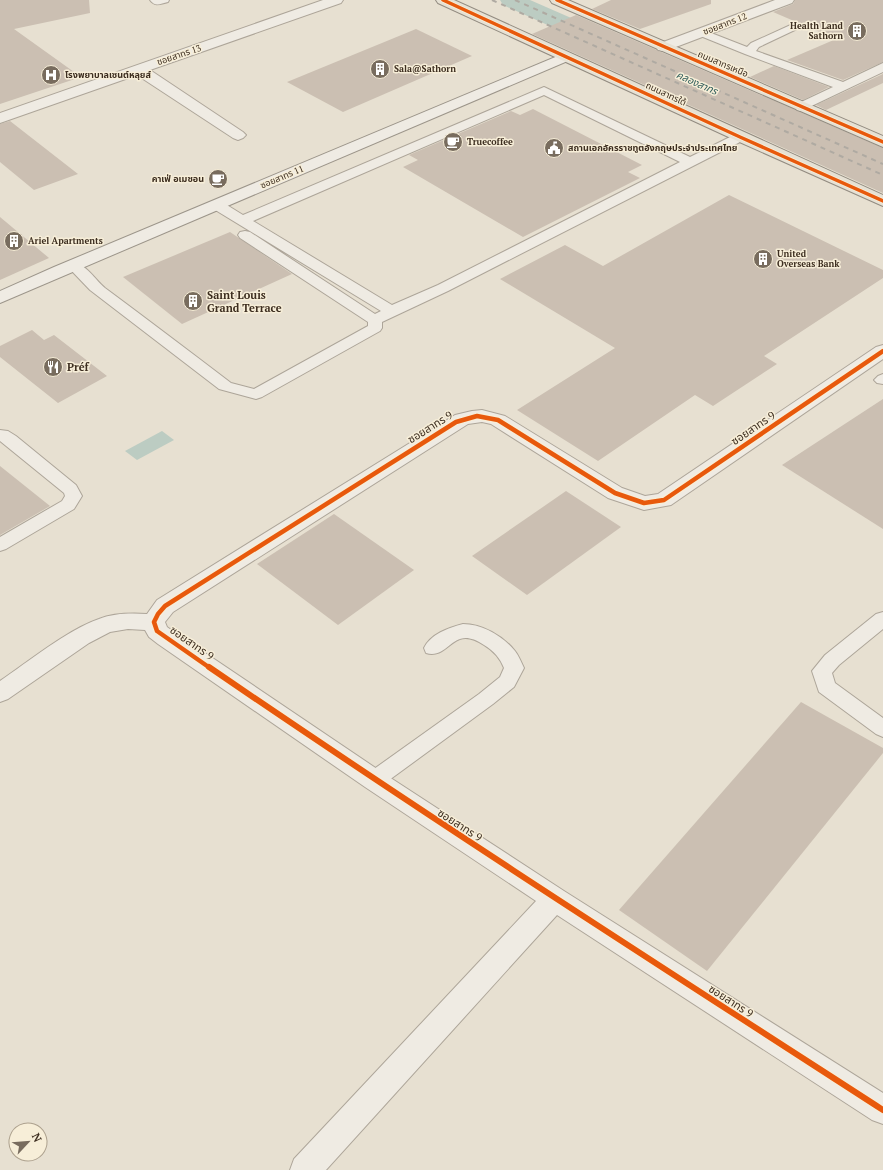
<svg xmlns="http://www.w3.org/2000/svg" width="883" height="1170" font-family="'PT Serif','Noto Sans Thai',serif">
<rect width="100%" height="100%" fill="#e7e0d1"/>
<path fill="#bcccc2" d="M162 431 174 440 137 460 125 451Z"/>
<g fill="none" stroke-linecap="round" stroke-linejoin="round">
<path fill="#bcccc2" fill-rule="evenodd" d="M500 0H530L617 38 620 43 617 48 608 50 599 48 503 5Z"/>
</g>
<g fill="#cbbfb2">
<path d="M0 0H89L90 13 14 29 81 77 0 104Z"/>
<path d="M611 0H711V4L640 29 592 9Z"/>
<path d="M795 0H883V62L843 80 787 60 836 39 773 12 793 4Z"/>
<path d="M576 15 883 148V193L532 34Z"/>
<path d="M416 29 472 56 343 112 287 82Z"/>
<path d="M774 66 829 87 803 100 750 77Z"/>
<path d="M883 74V83L826 110 816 105Z"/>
<path d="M533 109 642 165 628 172 640 178 523 237 403 167 418 160 409 155 511 111 520 115Z"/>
<path d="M10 121 78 174 34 190 0 162V124Z"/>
<path d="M729 195 883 270V278L764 356 777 364 713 406 695 395 598 461 517 410 615 348 500 279 565 245 603 266Z"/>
<path d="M0 217 49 258 0 280Z"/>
<path d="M230 232 292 274 182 324 123 277Z"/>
<path d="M32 330 44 340 54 335 107 376 58 403 0 357V346Z"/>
<path d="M883 399V529L782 465Z"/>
<path d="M0 466 50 506 0 535Z"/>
<path d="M566 491 621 527 527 595 472 556Z"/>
<path d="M334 514 414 570 338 625 257 564Z"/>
<path d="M801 702 883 748V753L707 971 619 910Z"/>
</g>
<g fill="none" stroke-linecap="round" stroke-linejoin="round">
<defs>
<g id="lane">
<path d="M150 0H169L168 2C160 4 155 7 150 0Z"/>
<path d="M795 23 801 26 799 28 759 47 756 51 843 82 883 63V72L801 111 797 110 795 107 797 104 833 87 745 54 698 35 696 33 698 31H706L747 47 751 43Z"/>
<path d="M544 87 690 157 736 134H744L746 137 744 140 448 291 382 322V328L380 331 262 397 256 399 219 389 90 290 67 266 69 263C83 259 95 280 105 288 147 319 189 351 231 383L254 389 368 326V322L240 238 238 235 240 232 245 231 250 232 375 314 381 311 212 208 210 205 212 202H222L243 215ZM544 95 680 162 438 285 392 305 253 221Z"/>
<path d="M883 374V384L877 383 874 380 878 376Z"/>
<path d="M0 430 8 431 16 436 76 485 82 496 74 509 6 549 0 551V537L62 501 65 496 64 493 0 441Z"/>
<path d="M883 612V629L839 665 832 673 835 683 883 718V737L876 734 819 692 812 671 825 655 876 614Z"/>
<path d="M463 624C482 624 503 636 515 651 519 656 521 662 524 668L514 687 493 704 381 786 374 788 367 786 364 780 367 774 479 694 500 677 504 668C500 658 494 651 484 645 452 623 450 660 426 653L424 648C431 634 448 628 463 624Z"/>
</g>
<g id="street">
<path d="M323 0H343L341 3 150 70 243 132 246 135 243 138 238 140 233 138 137 75 0 123V113Z"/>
<path d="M775 0H794L792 3 668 50 663 51 658 50 656 47 658 44Z"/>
<path d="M883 345V359L671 505 644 510 608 498 491 424 482 422 468 424 173 612 165 622 167 627 174 632 383 773 564 891 883 1093V1124L872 1120 557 915 326 1170H290L294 1159 536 901 365 787 158 644 149 637 145 630 128 629 110 632 89 643 8 699 0 702V681C28 662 67 630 99 619 114 613 131 613 147 614L157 600 455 415 472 411 482 410 505 416 622 488 645 496 658 494 876 347Z"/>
</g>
<path id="secondary" d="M565 53 570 54 572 57 570 60 0 303V291L54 267Z"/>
<g id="primary">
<path d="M436 0H454L883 195V206L735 140 438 3Z"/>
<path d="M550 0H568L883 136V147L552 3Z"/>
</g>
</defs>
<use href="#lane" stroke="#ada599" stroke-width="2"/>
<use href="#street" stroke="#ada599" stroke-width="2"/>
<use href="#secondary" stroke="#9c958a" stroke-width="2"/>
<use href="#primary" stroke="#928b80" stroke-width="2"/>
<use href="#lane" fill="#efebe3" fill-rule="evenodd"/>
<use href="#street" fill="#efebe3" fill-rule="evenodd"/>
<use href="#secondary" fill="#efebe3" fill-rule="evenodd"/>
<use href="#primary" fill="#e6e1d4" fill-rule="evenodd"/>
<g stroke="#afaaa2" stroke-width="2" stroke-dasharray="5 5" stroke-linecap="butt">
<path d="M492 0 883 175"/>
<path d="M515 0 883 164"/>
</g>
<defs>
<g id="cycleway-far2">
<path d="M443 0 740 137 883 201"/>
<path d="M557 0 883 142"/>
</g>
<path id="cycleway-far1" d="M210 668 157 631 154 622 158 614 165 606 456 422 477 416 498 420 615 493 644 503 664 500 883 351"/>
<path id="cycleway" d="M209 667C431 819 657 964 883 1110"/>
</defs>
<use href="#cycleway-far2" stroke="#f7eed8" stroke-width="5"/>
<use href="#cycleway-far1" stroke="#f7eed8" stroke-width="7"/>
<use href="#cycleway" stroke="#f7eed8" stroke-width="8"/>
<use href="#cycleway-far2" stroke="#e8590c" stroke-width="3.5"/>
<use href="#cycleway-far1" stroke="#e8590c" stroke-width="4.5"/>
<use href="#cycleway" stroke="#e8590c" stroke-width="6"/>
</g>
<defs>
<symbol id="building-disc" viewBox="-11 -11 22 22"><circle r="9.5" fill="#786c5e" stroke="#f7eed8"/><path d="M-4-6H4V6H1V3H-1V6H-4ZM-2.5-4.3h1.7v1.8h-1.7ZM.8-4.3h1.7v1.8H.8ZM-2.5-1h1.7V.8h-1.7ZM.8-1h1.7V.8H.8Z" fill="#fff"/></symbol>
<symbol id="hospital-disc" viewBox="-11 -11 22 22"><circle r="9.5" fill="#786c5e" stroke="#f7eed8"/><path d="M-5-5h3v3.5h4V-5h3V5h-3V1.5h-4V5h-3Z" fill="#fff"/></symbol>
<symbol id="cafe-disc" viewBox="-11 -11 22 22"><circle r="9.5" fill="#786c5e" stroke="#f7eed8"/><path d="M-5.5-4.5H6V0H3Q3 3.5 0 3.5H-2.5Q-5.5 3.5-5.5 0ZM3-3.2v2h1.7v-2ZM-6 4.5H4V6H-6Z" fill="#fff"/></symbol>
<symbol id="civic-disc" viewBox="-11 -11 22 22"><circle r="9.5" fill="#786c5e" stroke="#f7eed8"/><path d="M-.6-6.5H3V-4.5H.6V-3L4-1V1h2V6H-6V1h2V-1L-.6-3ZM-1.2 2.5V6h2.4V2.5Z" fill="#fff"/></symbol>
<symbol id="restaurant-disc" viewBox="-11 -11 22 22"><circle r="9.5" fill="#786c5e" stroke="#f7eed8"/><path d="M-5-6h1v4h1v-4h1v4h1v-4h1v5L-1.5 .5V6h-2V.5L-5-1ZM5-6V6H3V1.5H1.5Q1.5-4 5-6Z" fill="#fff"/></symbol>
</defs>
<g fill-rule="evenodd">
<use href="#building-disc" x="846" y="20" width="22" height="22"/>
<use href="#building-disc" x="369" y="58" width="22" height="22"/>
<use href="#hospital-disc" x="40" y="64" width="22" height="22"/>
<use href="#cafe-disc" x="442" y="131" width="22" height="22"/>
<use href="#civic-disc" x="543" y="137" width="22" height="22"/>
<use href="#cafe-disc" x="207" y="168" width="22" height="22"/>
<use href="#building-disc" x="3" y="230" width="22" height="22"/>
<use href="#building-disc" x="752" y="248" width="22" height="22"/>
<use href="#building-disc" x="182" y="290" width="22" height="22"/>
<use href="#restaurant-disc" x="42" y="356" width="22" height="22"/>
</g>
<g text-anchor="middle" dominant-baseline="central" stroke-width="3" stroke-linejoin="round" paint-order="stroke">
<g font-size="9" fill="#3d2e20" stroke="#f7eed8">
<text transform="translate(725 24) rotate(-21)">ซอยสาทร 12</text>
<text transform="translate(179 55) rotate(-19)">ซอยสาทร 13</text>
<text transform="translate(723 64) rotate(23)">ถนนสาทรเหนือ</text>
<text transform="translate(666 94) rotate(25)">ถนนสาทรใต้</text>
<text transform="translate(282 177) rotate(-23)">ซอยสาทร 11</text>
</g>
<g font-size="9" font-weight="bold" fill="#3d2e20" stroke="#f7eed8" text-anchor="start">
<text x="843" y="26" text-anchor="end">Health Land<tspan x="843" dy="10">Sathorn</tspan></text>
<text x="394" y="69">Sala@Sathorn</text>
<text x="65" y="75">โรงพยาบาลเซนต์หลุยส์</text>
<text x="467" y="142">Truecoffee</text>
<text x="568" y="148">สถานเอกอัครราชทูตอังกฤษประจำประเทศไทย</text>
<text x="204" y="179" text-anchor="end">คาเฟ่ อเมซอน</text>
<text x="28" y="241">Ariel Apartments</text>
<text x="777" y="254">United<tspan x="777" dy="10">Overseas Bank</tspan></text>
</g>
<g font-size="10" font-style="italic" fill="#2f5d5a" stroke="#f7eed8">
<text transform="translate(697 83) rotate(24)">คลองสาทร</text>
</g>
<g font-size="11" font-weight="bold" fill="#3d2e20" stroke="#f7eed8" text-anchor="start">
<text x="207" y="295">Saint Louis<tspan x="207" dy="13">Grand Terrace</tspan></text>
<text x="67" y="367">Préf</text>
</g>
<g font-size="11" fill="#3d2e20" stroke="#f7eed8">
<text transform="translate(430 427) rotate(-32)">ซอยสาทร 9</text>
<text transform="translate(753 428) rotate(-34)">ซอยสาทร 9</text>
<text transform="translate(192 643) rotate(35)">ซอยสาทร 9</text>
<text transform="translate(460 825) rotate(33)">ซอยสาทร 9</text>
<text transform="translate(731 1001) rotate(33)">ซอยสาทร 9</text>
</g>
</g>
<g transform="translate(28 1142) rotate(64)"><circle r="19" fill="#f7eed8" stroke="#ada18e"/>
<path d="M0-3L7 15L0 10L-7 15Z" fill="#786c5e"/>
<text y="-6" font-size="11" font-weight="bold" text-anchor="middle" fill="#3d2e20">N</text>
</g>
</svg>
